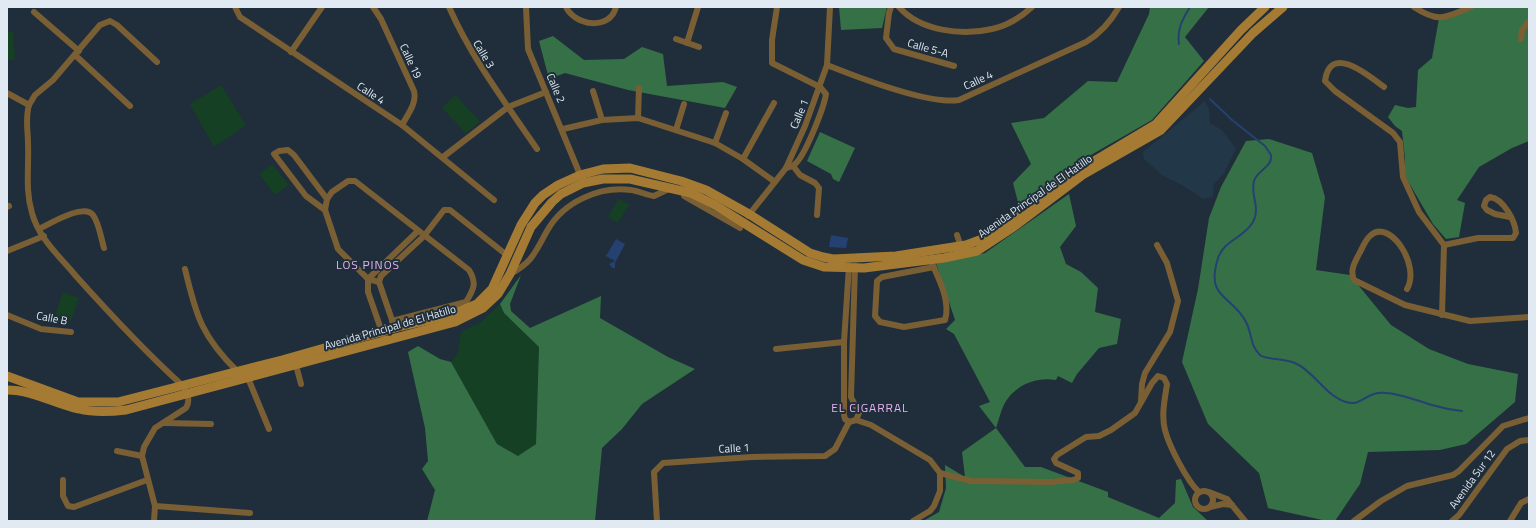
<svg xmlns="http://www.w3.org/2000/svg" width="1536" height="528" font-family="'Titillium Web',sans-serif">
<rect width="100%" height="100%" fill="#1f2e3a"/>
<path fill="#223748" d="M1205 101 1209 109 1210 123 1222 130 1236 149 1224 173 1214 184 1213 197 1203 199 1184 186 1162 175 1144 159 1143 152Z"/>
<g fill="#164023">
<path d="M7 32H13L15 60H7Z"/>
<path d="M221 85 246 125 214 147 190 104Z"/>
<path d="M455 95 480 121 466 133 442 108Z"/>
<path d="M272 164 289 185 275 195 259 174Z"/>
<path d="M619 199 629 205 618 223 608 217Z"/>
<path d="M63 292 79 298 71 321 55 316Z"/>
<path d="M500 304 504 313 539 347 536 444 518 456 497 444 451 362 458 353 461 332 481 322Z"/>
</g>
<g fill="#367046">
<path d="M839 7H887L882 28 841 30Z"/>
<path d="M1150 7H1209L1185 37 1204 61 1152 120 1084 159 1019 206 1013 183 1031 164 1011 123 1044 118 1088 81 1117 82 1149 14Z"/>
<path d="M1472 7H1529V141L1512 148 1479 167 1457 200 1465 203 1459 237 1446 239 1433 224 1405 176V158L1402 131 1395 126 1388 117 1395 105 1408 108 1416 107 1418 70 1432 58 1439 18Z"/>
<path d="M553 36 584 60 624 59 642 47 663 54 667 86 723 82 737 87 725 108 628 90 565 73 549 79 539 41Z"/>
<path d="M820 132 855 148 839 182 833 179 831 174 807 161Z"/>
<path d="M1269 139 1312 153 1325 197 1316 270 1350 275 1391 325 1429 349 1468 364 1518 374 1515 402 1466 444 1440 450 1368 452 1360 484 1335 521H1327L1268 508 1259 473 1208 424 1182 362 1198 289 1209 218 1221 187 1246 141Z"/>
<path d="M1069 194 1076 226 1060 247 1066 264 1081 272 1098 288 1095 312 1121 319 1117 344 1099 348 1077 374 1072 383 1058 376 1056 380C1037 377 1017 384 1006 401 1001 409 999 420 996 428L1025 467H1041L1108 492V497L1159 518 1175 503 1176 480 1181 479 1193 507 1208 521H923L939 512 946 488 945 465 965 477 962 452 996 428 979 406 990 402 954 334 946 329 955 320 936 263 985 253Z"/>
<path d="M521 275 510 304 511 311 530 328 601 296 600 318 668 357 695 369 642 404 622 429 602 448 595 521H427L435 490 422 469 428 461 425 428 408 352 418 346 440 359 451 362 497 444 518 456 536 444 539 347 504 313 500 304Z"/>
</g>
<g fill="#254172">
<path d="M831 235 848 238 846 248 829 247Z"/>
<path d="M616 239 625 244 615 263V268H612L609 264 615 261 606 256Z"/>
</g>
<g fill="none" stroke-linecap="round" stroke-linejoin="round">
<g stroke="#254172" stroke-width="2">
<path d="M1179 44C1177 29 1182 20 1190 7"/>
<path d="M1210 99 1232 120 1265 146 1271 155C1273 167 1257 170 1254 181 1250 195 1261 208 1253 222 1244 238 1224 240 1218 258 1205 300 1232 294 1246 322 1252 333 1250 346 1260 355 1265 360 1286 358 1297 364 1315 373 1326 396 1346 402 1359 406 1363 397 1374 394 1388 389 1419 401 1432 405 1442 408 1452 410 1462 411"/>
</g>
<g stroke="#7a5f35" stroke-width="6">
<path d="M235 7 240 17 402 125 494 200"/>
<path d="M373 7 381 19 414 91C417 103 408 114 402 125"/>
<path d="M449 7C472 59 505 102 537 149"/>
<path d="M526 7 528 49 581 177"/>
<path d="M566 7C575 26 610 31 616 7"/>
<path d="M777 7 772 40V63L820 87 826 94C824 107 805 157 794 165 792 167 789 167 786 168"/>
<path d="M891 7 889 13 886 38 894 49 954 66"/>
<path d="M899 7C920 31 962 36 992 29 1007 26 1021 17 1032 7"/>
<path d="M1414 7C1440 24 1445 17 1471 7"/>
<path d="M34 12 79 51"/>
<path d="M676 39 699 47"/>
<path d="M1521 39 1522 30 1529 21"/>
<path d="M687 43 698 7"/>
<path d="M291 52 322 7"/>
<path d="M75 55 130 106"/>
<path d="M827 65C857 77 928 105 959 100L1086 42C1101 33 1111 21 1119 7"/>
<path d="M1384 87C1368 75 1330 43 1325 81L1335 91 1393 133 1400 142 1403 177 1419 212 1444 245 1442 315"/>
<path d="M593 91 602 120"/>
<path d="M7 93 29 105C25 119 28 130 28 144 29 168 25 190 32 213 38 237 60 257 75 275 110 314 144 351 183 386 187 393 191 400 186 408L155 428 144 447 142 456 155 506 154 521"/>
<path d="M29 105 35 95 53 80 100 25 110 21 117 25 157 62"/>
<path d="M638 118 639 88"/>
<path d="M563 129 602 120 638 118 715 143 743 159 775 182"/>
<path d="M676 130 684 104"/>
<path d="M715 143 726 113"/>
<path d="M443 157 508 107 546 92"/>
<path d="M743 159 774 103"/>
<path d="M793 166 800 175 815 183 819 188 817 215"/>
<path d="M684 191V196L689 199 740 228"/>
<path d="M7 207 9 206"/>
<path d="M325 210 306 196 274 154 279 151 288 150 294 155 327 199"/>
<path d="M748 216 786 168 805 126 827 65 830 7"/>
<path d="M39 229C51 223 84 203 93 215 99 223 101 238 104 248"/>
<path d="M957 235 961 247"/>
<path d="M1444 245 1478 238H1513L1516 233C1515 221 1504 199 1490 197L1486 200 1484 206 1487 210 1495 214 1510 217"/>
<path d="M7 251 44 236"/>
<path d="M930 259C938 277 951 301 945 320L904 327 880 322 875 316 877 281 882 277 934 267"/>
<path d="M185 269C196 316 202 337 238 372"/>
<path d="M510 274C533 262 535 252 547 231 563 202 599 186 631 190 639 191 646 195 654 196L671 188"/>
<path d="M379 282 368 279 338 249 325 210 327 199 332 192 348 181H355L469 270C477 283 474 289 466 302L392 321"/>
<path d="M1407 289C1421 265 1389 217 1370 236 1365 240 1362 249 1359 254 1354 264 1350 270 1354 280L1405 305 1470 321 1529 317"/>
<path d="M7 315 41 329 71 332"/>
<path d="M393 323 379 282 381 276 424 236 444 210H450L508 256"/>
<path d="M383 335 368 292V279L418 231"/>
<path d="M776 349 844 342"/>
<path d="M296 365 301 384"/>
<path d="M248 378 269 429"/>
<path d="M1141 401 1142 384 1145 373 1170 332 1178 301 1167 263 1157 245"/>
<path d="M856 420 871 425 930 460 940 473V491L934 506 930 511 913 521"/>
<path d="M849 422 856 420 859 413 851 397 855 266"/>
<path d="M849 422 845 419 844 415V342L849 266"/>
<path d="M165 423 211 424"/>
<path d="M117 451 142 456"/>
<path d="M940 473 971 481 1050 482 1073 480 1078 478V473L1056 463 1054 459 1057 455 1086 437 1099 436 1111 430 1135 413 1152 383 1158 376 1164 378 1167 384C1165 398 1161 415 1165 430 1169 446 1187 481 1199 492"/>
<path d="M63 480V496L68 506 74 507 147 480"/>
<circle cx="1204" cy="500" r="9"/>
<path d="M1209 492 1227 499 1245 521"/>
<path d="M155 506 250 513"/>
<path d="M1210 507 1223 504 1232 505"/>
<path d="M657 521 654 472 663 463 752 457 825 456 835 449 849 422"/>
<path d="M1354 521 1381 501 1407 486 1453 475 1459 471 1503 426 1529 418"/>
<path d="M1452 521 1459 515 1507 449 1520 441 1529 440"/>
<path d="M1510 521 1521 503 1529 499"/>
</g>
<g stroke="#a57b34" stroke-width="9">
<path d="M7 376 78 402H118L282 360 402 326 451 315 477 304 492 289 521 225 535 203 543 195 558 185 580 175 603 169 630 168 681 181 706 190 749 214 810 253 823 257 833 259 896 256 966 245 985 238 1062 180 1156 124 1241 30 1265 7"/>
<path d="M7 390C33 390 55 404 79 409 95 413 110 412 126 410L455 322 483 308 498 294 510 274 531 227 552 202 561 194 583 183 603 179H630L691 193 715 205 803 260 824 267 864 268 944 258 977 251 1012 228 1084 174 1161 130 1253 33 1283 7"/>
</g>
</g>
<g text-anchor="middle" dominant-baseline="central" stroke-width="4" stroke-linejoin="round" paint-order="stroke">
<g font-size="11" fill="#e1eaf3" stroke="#1f2e3a">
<text transform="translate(928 48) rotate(16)">Calle 5-A</text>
<text transform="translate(484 54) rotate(59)">Calle 3</text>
<text transform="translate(411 61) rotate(65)">Calle 19</text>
<text transform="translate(978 80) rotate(-25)">Calle 4</text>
<text transform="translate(556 88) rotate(67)">Calle 2</text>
<text transform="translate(371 93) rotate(33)">Calle 4</text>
<text transform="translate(799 114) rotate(-67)">Calle 1</text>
<text transform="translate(1035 196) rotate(-35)">Avenida Principal de El Hatillo</text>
<text transform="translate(52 318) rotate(11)">Calle B</text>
<text transform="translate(390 327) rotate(-16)">Avenida Principal de El Hatillo</text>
<text transform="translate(734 448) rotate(-3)">Calle 1</text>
<text transform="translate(1472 479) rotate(-54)">Avenida Sur 12</text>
</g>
<g font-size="12" letter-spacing="1" fill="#e6b3f0" stroke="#1f2e3a">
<text x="368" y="264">LOS PINOS</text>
<text x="870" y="407">EL CIGARRAL</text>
</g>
</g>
<rect width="1536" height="528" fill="none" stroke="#e1eaf3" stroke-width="16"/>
</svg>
